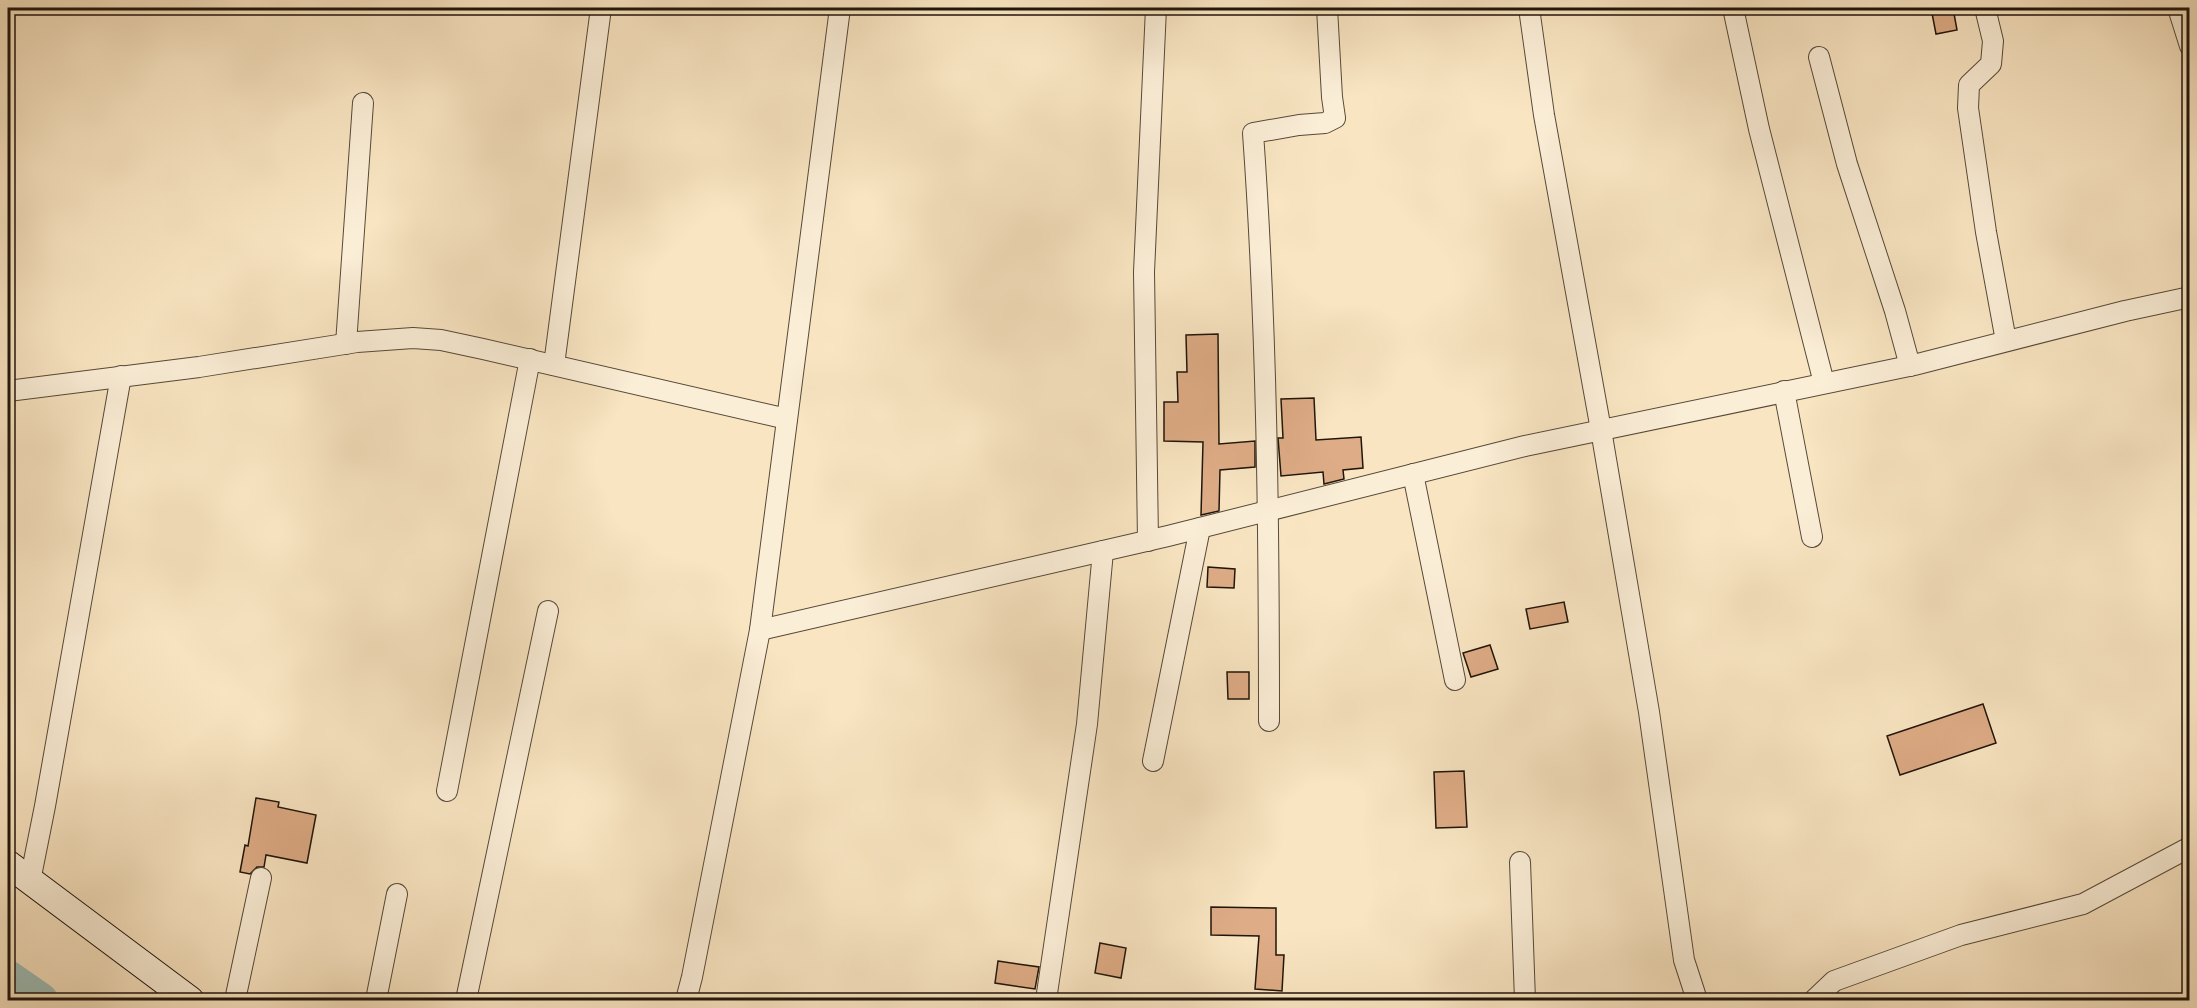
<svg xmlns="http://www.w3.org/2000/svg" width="2197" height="1008" font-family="'Libre Bodoni',serif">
<rect width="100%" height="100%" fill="#f9e5c2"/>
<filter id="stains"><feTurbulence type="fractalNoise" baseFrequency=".00333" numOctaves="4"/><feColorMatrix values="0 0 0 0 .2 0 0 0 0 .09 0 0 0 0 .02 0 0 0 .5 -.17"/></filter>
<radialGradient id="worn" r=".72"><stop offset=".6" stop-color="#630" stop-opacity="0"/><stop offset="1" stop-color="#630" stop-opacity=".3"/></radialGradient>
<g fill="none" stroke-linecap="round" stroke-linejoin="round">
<path stroke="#9ebeb8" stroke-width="34" d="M8 977 41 1000"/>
</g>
<g fill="#deac86" stroke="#1f150a" stroke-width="1.5">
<path d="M1931 8H1953L1957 30 1936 34Z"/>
<path d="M1218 334 1219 444 1255 441V467L1220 470 1219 511 1201 515 1203 442 1164 441V402H1178L1177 372H1187L1186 335Z"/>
<path d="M1314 398 1316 440 1361 437 1363 468 1343 470 1344 479 1324 484 1323 472 1281 476 1278 438H1283L1281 399Z"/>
<path d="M1208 567 1235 569 1234 588 1207 587Z"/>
<path d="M1564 602 1568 622 1530 629 1526 609Z"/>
<path d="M1490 645 1498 669 1471 677 1463 653Z"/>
<path d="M1227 672H1249V699H1228Z"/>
<path d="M1983 704 1996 743 1900 775 1887 736Z"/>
<path d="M1464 771 1467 827 1436 828 1434 772Z"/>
<path d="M256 798 279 802 278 807 316 815 307 863 266 855 264 867H257L250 874 240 872 245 845 248 846Z"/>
<path d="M1211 907 1276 908V955H1284L1282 991 1255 989 1259 936 1211 935Z"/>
<path d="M1100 943 1126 948 1121 978 1095 973Z"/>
<path d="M998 961 1039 967 1035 989 995 983Z"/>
</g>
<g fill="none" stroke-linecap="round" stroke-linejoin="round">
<defs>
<g id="street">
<path d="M1529 8 1544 115 1601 430 1649 712 1684 960 1697 1000"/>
<path d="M1733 8 1759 129 1824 383"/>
<path d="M1985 8 1993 41 1991 64 1969 85 1968 108 1986 232 2006 341"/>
<path d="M2178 8 2190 46"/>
<path d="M1819 57 1847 164 1895 311 1910 366"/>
<path d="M346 344 363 103"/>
<path d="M554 365 601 8"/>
<path d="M8 391 199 367 357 342 413 338 441 340 483 349 787 419"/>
<path d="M1784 391 1812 537"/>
<path d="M1413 474 1455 680"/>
<path d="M1148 541 1144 272 1156 8"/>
<path d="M760 630 1168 536 1525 446 1914 365 2125 311 2190 297"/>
<path d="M1269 721C1269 525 1267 328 1253 133L1299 125 1325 123 1335 118 1332 97 1327 8"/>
<path d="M1153 761 1200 528"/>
<path d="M447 791 530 359"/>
<path d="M1520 862 1525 1000"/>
<path d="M30 881 45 806 121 376"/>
<path d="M235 1000 261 878"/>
<path d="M376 1000 397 894"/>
<path d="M466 1000 548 611"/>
<path d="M686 1000 692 977 760 630 840 8"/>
<path d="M1046 1000 1087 724 1103 551"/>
<path d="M1814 1000 1834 981 1961 935 2083 904 2190 847"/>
</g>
<path id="secondary" d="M8 864 190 1000"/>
</defs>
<use href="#street" stroke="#564938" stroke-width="22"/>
<use href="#secondary" stroke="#1f150a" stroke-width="29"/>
<use href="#street" stroke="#fbeed7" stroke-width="20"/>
<use href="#secondary" stroke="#fbeed7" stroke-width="27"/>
</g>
<rect width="2197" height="1008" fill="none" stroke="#f9e5c2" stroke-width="30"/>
<rect x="9" y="9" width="2179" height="990" fill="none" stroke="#1f150a" stroke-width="3"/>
<rect x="15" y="15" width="2167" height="978" fill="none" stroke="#1f150a" stroke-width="1.5"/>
<rect width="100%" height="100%" filter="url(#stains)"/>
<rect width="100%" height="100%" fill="url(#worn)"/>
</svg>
